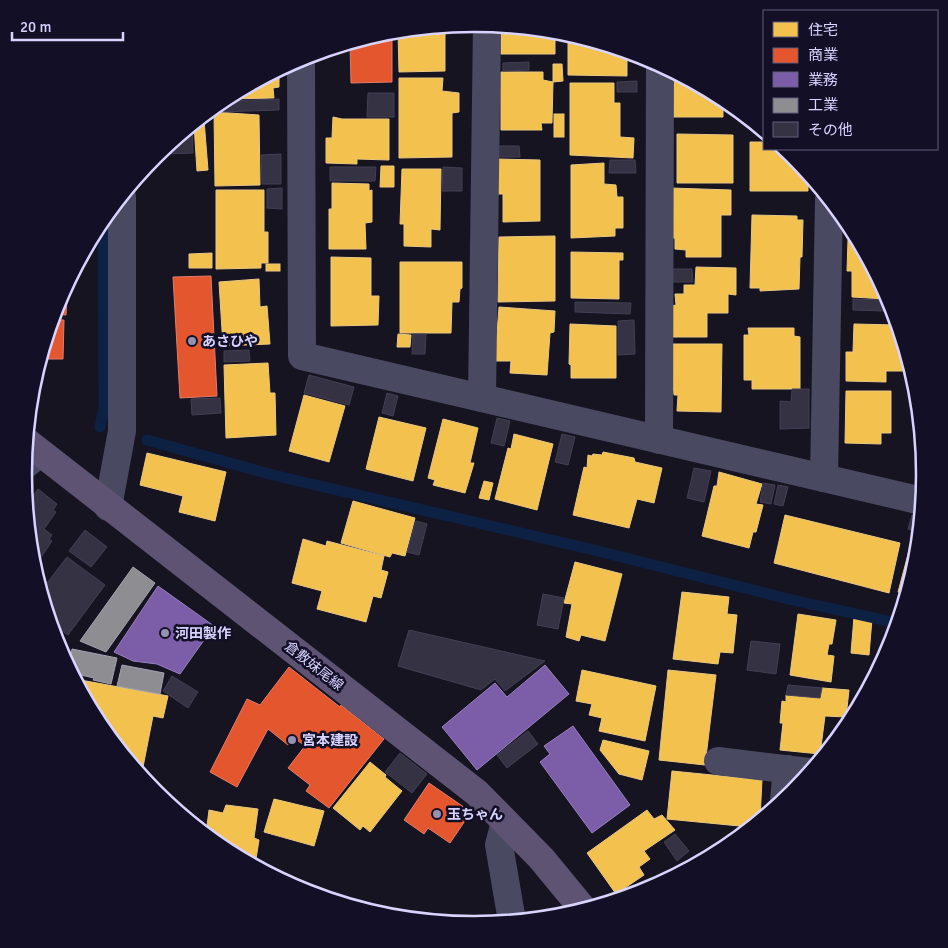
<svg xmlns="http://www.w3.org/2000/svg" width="948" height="948" font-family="Signika,'Noto Sans JP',sans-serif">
<rect width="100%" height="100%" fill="#161421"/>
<g fill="#f2c14e" stroke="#eac783">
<path d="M501 26 555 32V54H501Z"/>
<path d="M445 27V71L399 72 398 31Z"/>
<path d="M568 34 627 52V76L568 75Z"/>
<path d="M553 64H562L563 81 553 82Z"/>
<path d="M668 70 728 103V108L723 109V117H673Z"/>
<path d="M276 72 275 75H279V87L273 88 274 98 225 99Z"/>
<path d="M501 72H543V80L553 82 552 123H541L542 130H501Z"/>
<path d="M399 78H443L442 91 459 93V112L452 113V157L399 158Z"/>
<path d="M570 83H614V103H620V137L634 138 633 158 570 155Z"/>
<path d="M214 112 259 115 260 185 215 186Z"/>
<rect x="554" y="114" width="10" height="23"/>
<path d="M333 117 342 119H389V160L357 159V164L326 163V138H332Z"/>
<path d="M199 120H204L208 170 197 171 194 124Z"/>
<path d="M677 134 733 135V183H677Z"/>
<path d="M750 142H764V149H784L793 156 808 175V191H750Z"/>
<path d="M496 159 540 160V221L503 222V194H495Z"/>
<path d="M604 163V184L616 185 617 197H623V228H615V236L571 238V165Z"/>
<path d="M381 166H394V187H380Z"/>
<path d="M402 169H441L440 230 431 229V247L404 246V224H400Z"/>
<path d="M332 183 369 184V191L372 190V222L365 223 366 249H329V209H332Z"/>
<path d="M671 188 731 190V215H721V257H686V250L675 249V238H670Z"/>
<path d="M216 190H264V232H268V263H261V268L216 269Z"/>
<path d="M752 215 797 216V220H803L802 257H800L799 289 760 291V288H750Z"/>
<path d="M555 236V301L498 302 499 237Z"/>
<path d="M848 240H857L891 306H885L886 299 852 297V271H847Z"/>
<path d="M571 252 623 253V260H619V299L571 298Z"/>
<path d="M212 253V268H189V254Z"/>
<path d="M331 257 371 258V296H379L378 325 331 326Z"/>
<path d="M400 262H462V288L460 289 459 302H452L451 333H400Z"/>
<rect x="266" y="264" width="14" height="7"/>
<path d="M696 267 736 268V295L728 294V313H707V337H671V306L676 305 675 294H684V285H695Z"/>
<path d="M259 279 260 307 267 306 270 344 223 346 219 282Z"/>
<path d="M499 307 555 311 554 332 550 333 547 375 510 373 511 361H495Z"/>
<path d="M570 324 616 326V378H571V365L569 364Z"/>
<path d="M854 324 897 325 908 360V362H905L904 371H886V382L846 381V352H853Z"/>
<path d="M748 328H794V336L800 337V389H752V380H744V335H749Z"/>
<path d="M398 334 411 335 410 347H397Z"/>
<path d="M670 344H722L721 412 677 411 678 395H674Z"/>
<path d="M268 363 270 393H275L276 435 226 438 224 365Z"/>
<path d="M846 391H891V433H881V444L845 443Z"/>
<path d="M304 395 345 406 329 462 289 451Z"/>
<path d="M379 417 426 428 413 481 366 469Z"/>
<path d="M443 419 478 428 470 463H474L465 493 433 485 435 480 428 478Z"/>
<path d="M514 434 553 444 537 510 495 499 508 448 511 449Z"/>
<path d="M603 452 634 458 635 462 662 468 654 503 637 499 629 528 573 515 584 467 587 468 588 455 592 456 593 454 602 455Z"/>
<path d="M147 453 226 472 215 521 179 512 183 496 140 485Z"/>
<path d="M719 472 762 484 756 504 763 505 762 509 756 532H753L749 548 702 536 714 486H717Z"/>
<path d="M484 481 493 483 489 500 479 498Z"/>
<path d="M353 501 415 518 405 556 392 553 390 557 341 543Z"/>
<path d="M785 515 900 543 889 593 774 563Z"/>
<path d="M914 532 918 534 916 562 906 595 898 592Z"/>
<path d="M303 539 326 546 327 541 384 556 381 570 388 572 381 598 373 596 366 622 317 609 322 591 292 583Z"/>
<path d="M575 562 622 574 605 641 581 635 579 641 566 637 572 604 564 603Z"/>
<path d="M682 592 729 597 727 614 737 615 733 653 720 652 718 664 673 659Z"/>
<path d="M798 614 836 620 832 644H829L827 655 834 656 831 682 790 675Z"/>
<path d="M854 617 872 619 869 655 851 653Z"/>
<path d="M889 635 893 636 890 647 881 664 883 644 888 645Z"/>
<path d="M582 670 656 686 645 741 599 731 602 718 589 715 592 704 576 701Z"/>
<path d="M668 670 716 675 705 765 659 760Z"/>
<path d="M75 679 168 696 163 718 153 716 143 767 133 765 99 724Z"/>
<path d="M822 688 849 690 846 717 825 716 820 754 780 750 783 723H780L782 701 786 702V695L820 698Z"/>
<path d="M603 740 649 751 642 780 619 774 600 750Z"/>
<path d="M370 762 386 775 385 777 402 791 370 832 363 826 360 830 333 808Z"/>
<path d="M672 771 762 780 760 819 750 827 667 819Z"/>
<path d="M274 799 324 811 314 846 264 832Z"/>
<path d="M226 805 258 809 254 838 259 840 255 865 224 848 206 834 209 810 223 813Z"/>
<path d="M647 810 654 819 662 815 675 830 644 851 650 859 639 867 644 875 616 894 587 853Z"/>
</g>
<g fill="#e4572e" stroke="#e17c6d">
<path d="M386 32H392V82L351 83 350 43Z"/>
<path d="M211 276 217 396 180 398 173 277Z"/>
<path d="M68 283 66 315 54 314 58 301Z"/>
<path d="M52 320H64L63 359H41Z"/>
<path d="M289 667 340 707 341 705 384 739 329 808 306 791 310 785 288 768 305 746 294 738 288 745 268 729 237 787 210 772 247 699 260 705Z"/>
<path d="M429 783 471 812 450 843 428 828 424 834 404 820Z"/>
</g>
<g fill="#7b5ea7" stroke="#9781c1">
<path d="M158 586 214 626 180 674 157 664 133 661 114 652Z"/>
<path d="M545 665 569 694 477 770 442 727 495 683 507 697Z"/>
<path d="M573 726 630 805 592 833 540 762 550 754 544 746Z"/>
</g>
<g fill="#8d8d92" stroke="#a4a2b3">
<path d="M133 567 155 583 106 652 80 641Z"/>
<path d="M72 649 117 658 111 684 93 680 94 678 72 673 68 666Z"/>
<path d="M122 665 164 673 160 694 117 686Z"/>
</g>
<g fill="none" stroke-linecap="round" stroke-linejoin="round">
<g stroke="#0d2144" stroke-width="11">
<path d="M100 427 104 407 103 220"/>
<path d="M147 440 273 475 594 550 788 599 897 623"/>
</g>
</g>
<g fill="#343243" stroke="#433f54">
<path d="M529 62V70L503 71V63Z"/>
<path d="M637 81V92H617V82Z"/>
<path d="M368 93H394V117H367Z"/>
<path d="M279 99V110L219 112V104L223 101Z"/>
<path d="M192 126 193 153 164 154V149Z"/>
<path d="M497 146H519L520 157H496Z"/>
<path d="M281 154V184H262L261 155Z"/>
<path d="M610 160H635L636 173H609Z"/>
<path d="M330 167H376L375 181H330Z"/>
<path d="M443 167 462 168V191H442Z"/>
<path d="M282 188V209L267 208V189Z"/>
<path d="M669 269H692L693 282H669Z"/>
<path d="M853 299 885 300 884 311 853 310Z"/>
<path d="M575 302 631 303 630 314 575 312Z"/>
<path d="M634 320 635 354 618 355V321Z"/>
<path d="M413 334H426L425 354H412Z"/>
<path d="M249 350 250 361 224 362V351Z"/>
<path d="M309 375 354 387 349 405 304 393Z"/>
<path d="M792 389H809V428L780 429V401L791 402Z"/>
<path d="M387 393 398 396 393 416 382 413Z"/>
<path d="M220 398 221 413 192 415 191 399Z"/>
<path d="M497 418 510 421 504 446 491 443Z"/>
<path d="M562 434 575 437 568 465 555 462Z"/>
<path d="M694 468 711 471 704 502 687 498Z"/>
<path d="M763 483 775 485 771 504 760 502Z"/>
<path d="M778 485 788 487 783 506 774 504Z"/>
<path d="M38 489 57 504 53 510 56 512 44 529 52 535 49 539 52 541 40 559 32 556 26 493 27 491 33 496Z"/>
<path d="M912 515 920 517 919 532 908 529Z"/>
<path d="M416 521 427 524 419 555 407 552Z"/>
<path d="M85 530 107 547 91 567 69 551Z"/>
<path d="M67 557 105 585 68 635 51 623 41 591Z"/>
<path d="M33 563 40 568 36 573Z"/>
<path d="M543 594 564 598 558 629 537 625Z"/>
<path d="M409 630 545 661 505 691 495 679 481 690 398 666Z"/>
<path d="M751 641 780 644 776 674 747 670Z"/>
<path d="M172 676 198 692 188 708 163 691Z"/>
<path d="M788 685 822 688 820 698 786 695Z"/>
<path d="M528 731 538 744 507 768 497 755Z"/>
<path d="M400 753 427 774 412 793 385 772Z"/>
<path d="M675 834 689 851 677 861 664 842Z"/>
</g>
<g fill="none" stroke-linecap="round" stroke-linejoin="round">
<g stroke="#4a4962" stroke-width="28">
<path d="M301 58 302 356 922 501"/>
<path d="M482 398 487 25"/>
<path d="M659 440 660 65"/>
<path d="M25 465 40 453"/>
<path d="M824 478 829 200"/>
<path d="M108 507 122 431V197"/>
<path d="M718 761 809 772"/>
<path d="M784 800 787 769"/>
<path d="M505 822 499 845 512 921"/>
</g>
<path stroke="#5e5373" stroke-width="28" d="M27 442 477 793 541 858 583 909"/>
</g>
<g fill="#9591b1" stroke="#130f26" stroke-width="2">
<circle cx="192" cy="341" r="5"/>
<circle cx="165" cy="633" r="5"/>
<circle cx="292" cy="740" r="5"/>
<circle cx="437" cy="814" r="5"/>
</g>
<g text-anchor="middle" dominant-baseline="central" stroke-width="5" stroke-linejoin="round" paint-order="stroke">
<g font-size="14" font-weight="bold" fill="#d9d4ff" stroke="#130f26" text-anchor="start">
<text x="202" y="341">あさひや</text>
<text x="175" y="633">河田製作</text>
<text x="302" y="740">宮本建設</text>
<text x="447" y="814">玉ちゃん</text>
</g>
<g font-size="14" fill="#d9d4ff" stroke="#130f26">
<text transform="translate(314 666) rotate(38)">倉敷妹尾線</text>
</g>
</g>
<path d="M0 0H948V948H0ZM32 474a442 442 0 1 1 884 0a442 442 0 1 1-884 0Z" fill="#130f26" fill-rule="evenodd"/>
<path fill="none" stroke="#d9d4ff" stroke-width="2.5" d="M32 474a442 442 0 1 1 884 0a442 442 0 1 1-884 0Z"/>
<rect x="763" y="10" width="175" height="140" fill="#130f26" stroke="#625e7d"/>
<rect x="773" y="22" width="25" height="15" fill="#f2c14e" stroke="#625e7d"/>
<text x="808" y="35" font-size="15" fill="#d9d4ff">住宅</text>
<rect x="773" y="48" width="25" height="15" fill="#e4572e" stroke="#625e7d"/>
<text x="808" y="60" font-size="15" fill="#d9d4ff">商業</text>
<rect x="773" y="72" width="25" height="15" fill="#7b5ea7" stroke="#625e7d"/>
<text x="808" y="85" font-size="15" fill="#d9d4ff">業務</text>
<rect x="773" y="98" width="25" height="15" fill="#8d8d92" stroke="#625e7d"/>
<text x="808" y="110" font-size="15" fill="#d9d4ff">工業</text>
<rect x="773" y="122" width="25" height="15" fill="#343243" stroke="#625e7d"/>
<text x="808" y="135" font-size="15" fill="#d9d4ff">その他</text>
<path d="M12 32v8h111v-8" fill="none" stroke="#d9d4ff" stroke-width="2.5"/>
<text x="20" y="32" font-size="15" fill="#d9d4ff" stroke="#130f26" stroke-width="4" paint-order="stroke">20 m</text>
</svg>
